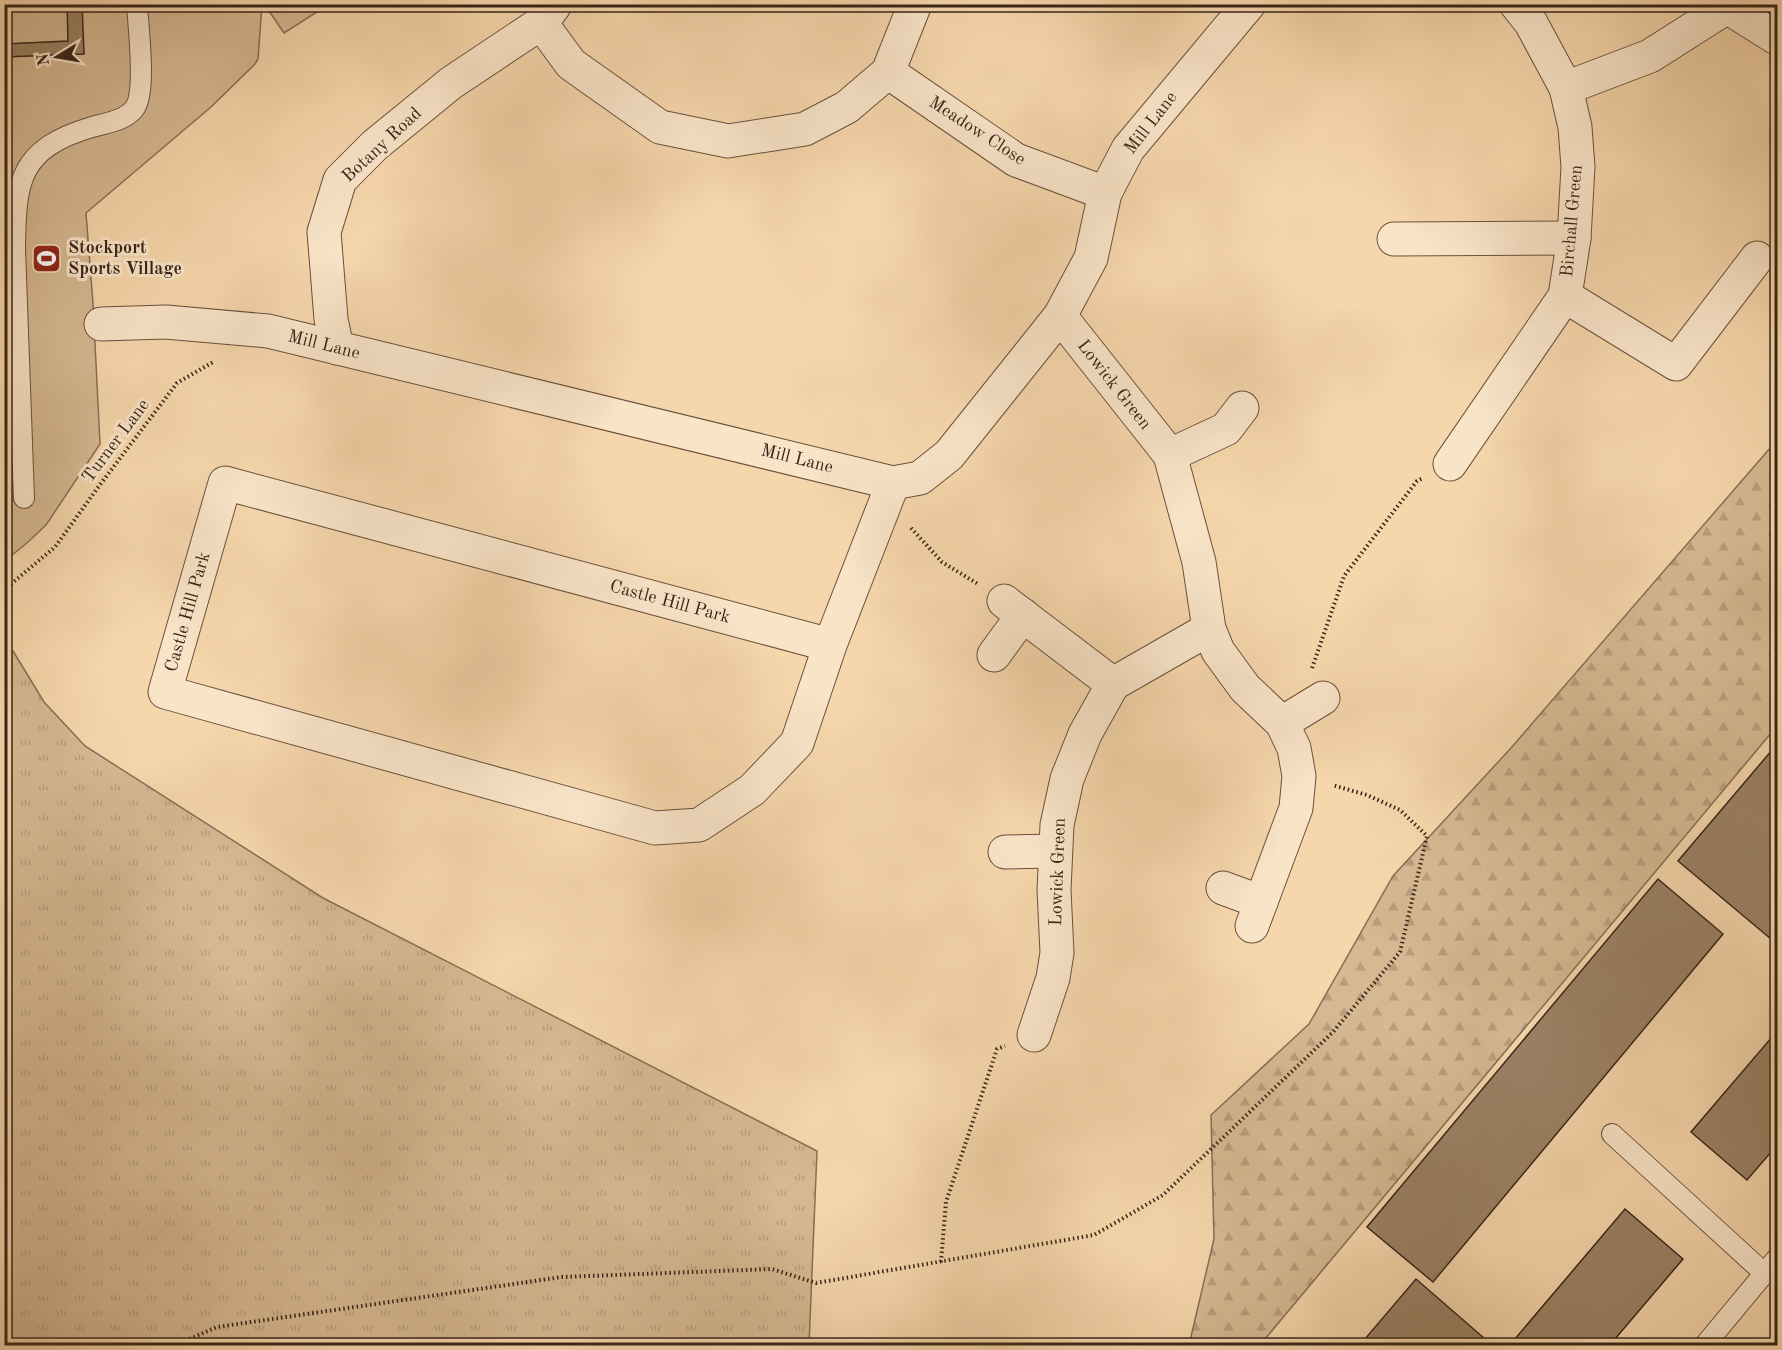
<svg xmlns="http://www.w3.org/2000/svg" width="1782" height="1350" font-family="'Old Standard TT',serif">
<defs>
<pattern id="grass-tufts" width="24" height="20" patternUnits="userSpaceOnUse" patternTransform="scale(1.5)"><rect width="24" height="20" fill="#d6b892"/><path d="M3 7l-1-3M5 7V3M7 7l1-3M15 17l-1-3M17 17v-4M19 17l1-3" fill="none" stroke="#b89e7d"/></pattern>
<pattern id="forest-firs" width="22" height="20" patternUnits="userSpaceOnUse" patternTransform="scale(1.5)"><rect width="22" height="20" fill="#d6b892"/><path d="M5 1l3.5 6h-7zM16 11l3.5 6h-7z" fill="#b89e7d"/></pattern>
</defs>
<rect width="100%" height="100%" fill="#f6d6ab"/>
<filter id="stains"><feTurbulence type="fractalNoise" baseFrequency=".00333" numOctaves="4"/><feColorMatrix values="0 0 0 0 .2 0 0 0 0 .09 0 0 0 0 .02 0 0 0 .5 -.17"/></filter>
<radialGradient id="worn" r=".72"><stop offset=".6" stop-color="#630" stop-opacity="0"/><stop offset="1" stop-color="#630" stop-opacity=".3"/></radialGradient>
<path fill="url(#grass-tufts)" stroke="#876e56" stroke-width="1.5" d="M13 651 44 702 85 746 323 898 817 1151 809 1345 5 1346 4 656Z"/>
<path fill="url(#forest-firs)" stroke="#876e56" stroke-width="1.5" d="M1777 440V726L1260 1345H1189L1214 1239 1211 1115 1309 1024 1393 876 1511 748Z"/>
<g fill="#d6b892" stroke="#876e56" stroke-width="1.5">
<path d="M4 5H262L258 59 255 64 211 107 86 213 93 303 100 444 46 525 28 542 5 561Z"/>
<path d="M265 5H264H328L284 33Z"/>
</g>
<g fill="#9b8165" stroke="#382519" stroke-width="1.5">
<path d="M67 4H82L84 54 4 57V44L68 41Z"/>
<path d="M1778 743V945L1678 861Z"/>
<path d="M1658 879 1723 934 1433 1282 1367 1227Z"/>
<path d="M1778 1030V1144L1747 1180 1691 1132Z"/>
<path d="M1625 1209 1683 1259 1609 1346H1509Z"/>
<path d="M1416 1279 1493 1346H1359Z"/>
</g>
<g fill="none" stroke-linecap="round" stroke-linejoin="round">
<defs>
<g id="lane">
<path d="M24 498 15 249C16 181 18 149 92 127 106 123 124 121 134 109 147 94 138 26 137 4"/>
<path d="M1612 1134 1764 1273"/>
<path d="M1704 1346 1778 1257"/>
</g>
<g id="street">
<path d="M541 23 571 64 660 127 728 141 805 129 847 107 888 72 915 4"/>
<path d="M888 72 1016 160 1105 193"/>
<path d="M1566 88 1650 56 1727 7 1778 39"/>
<path d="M1394 239 1574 238"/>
<path d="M1565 296 1676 364 1757 258"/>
<path d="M1060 316 1170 455 1199 562 1209 629 1218 651 1245 688 1282 723 1323 698"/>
<path d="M101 324 166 322 268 331 893 483 920 478 949 455 1060 316 1091 258 1105 193 1128 149 1249 4"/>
<path d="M337 348 331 319 324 232 340 180 375 145 451 83 541 23 554 6"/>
<path d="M1170 455 1226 429 1242 408"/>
<path d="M1450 464 1565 296 1574 238 1578 167 1575 127 1566 88 1531 23 1516 4"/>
<path d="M1004 601 1113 684"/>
<path d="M830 645 225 483 165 692 655 828 699 825 752 790 797 743 830 645 893 483"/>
<path d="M994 655 1023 615"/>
<path d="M1005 852 1055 851"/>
<path d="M1223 888 1261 902"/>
<path d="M1252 926 1296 808 1299 776 1294 748 1282 723"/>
<path d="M1034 1035 1053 978 1057 953 1054 890 1057 825 1067 779 1085 734 1113 684 1209 629"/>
</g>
</defs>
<use href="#lane" stroke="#68513e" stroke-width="22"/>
<use href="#street" stroke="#68513e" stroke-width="35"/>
<g stroke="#382519" stroke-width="4" stroke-dasharray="1.5 3" stroke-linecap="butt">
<path d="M911 528 942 562 978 584"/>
<path d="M4 590 55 547 99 486 177 383 215 361"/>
<path d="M1312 668 1344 576 1417 481 1423 478"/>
<path d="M941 1262 946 1202 997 1049 1005 1046"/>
<path d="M173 1346 217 1327 562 1277 772 1269 816 1283 1094 1235 1163 1195 1333 1032 1400 952 1427 836 1400 810 1367 795 1332 785"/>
</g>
<use href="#lane" stroke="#f9e4c8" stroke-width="20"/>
<use href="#street" stroke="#f9e4c8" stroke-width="33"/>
</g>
<defs>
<symbol id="stadium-square" viewBox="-11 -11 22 22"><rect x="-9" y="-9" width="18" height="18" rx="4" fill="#8f2418" stroke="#f9e4c8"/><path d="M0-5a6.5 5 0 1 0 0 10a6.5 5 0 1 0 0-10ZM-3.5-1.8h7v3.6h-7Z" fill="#fff"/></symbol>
</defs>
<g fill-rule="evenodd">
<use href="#stadium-square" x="30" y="242" width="33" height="33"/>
</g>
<g text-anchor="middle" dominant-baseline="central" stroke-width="6" stroke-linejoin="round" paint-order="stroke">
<g font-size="18" fill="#382519" stroke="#f9e4c8">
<text transform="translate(1151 123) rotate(-52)">Mill Lane</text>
<text transform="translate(977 131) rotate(33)">Meadow Close</text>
<text transform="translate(382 145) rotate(-43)">Botany Road</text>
<text transform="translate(1572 221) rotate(-85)">Birchall Green</text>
<text transform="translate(324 345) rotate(14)">Mill Lane</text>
<text transform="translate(1114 385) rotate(52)">Lowick Green</text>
<text transform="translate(116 441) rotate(-53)">Turner Lane</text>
<text transform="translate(797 459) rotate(14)">Mill Lane</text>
<text transform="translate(670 602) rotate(15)">Castle Hill Park</text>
<text transform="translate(188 612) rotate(-74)">Castle Hill Park</text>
<text transform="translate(1058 872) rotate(-88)">Lowick Green</text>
</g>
<g font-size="18" font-weight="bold" fill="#382519" stroke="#f9e4c8" text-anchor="start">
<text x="68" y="248">Stockport<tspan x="68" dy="21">Sports Village</tspan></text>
</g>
</g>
<rect width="1782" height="1350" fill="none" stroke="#f6d6ab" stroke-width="24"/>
<rect x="6" y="6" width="1770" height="1338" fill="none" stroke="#382519" stroke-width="3"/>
<rect x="12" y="12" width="1758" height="1326" fill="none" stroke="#382519" stroke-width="1.5"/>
<g transform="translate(57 57) rotate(259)" stroke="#f9e4c8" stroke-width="4.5" paint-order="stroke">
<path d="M0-4.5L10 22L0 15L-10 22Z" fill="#382519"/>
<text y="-9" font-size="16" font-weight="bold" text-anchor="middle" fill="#382519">N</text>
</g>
<rect width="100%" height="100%" filter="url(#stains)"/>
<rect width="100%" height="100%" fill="url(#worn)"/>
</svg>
